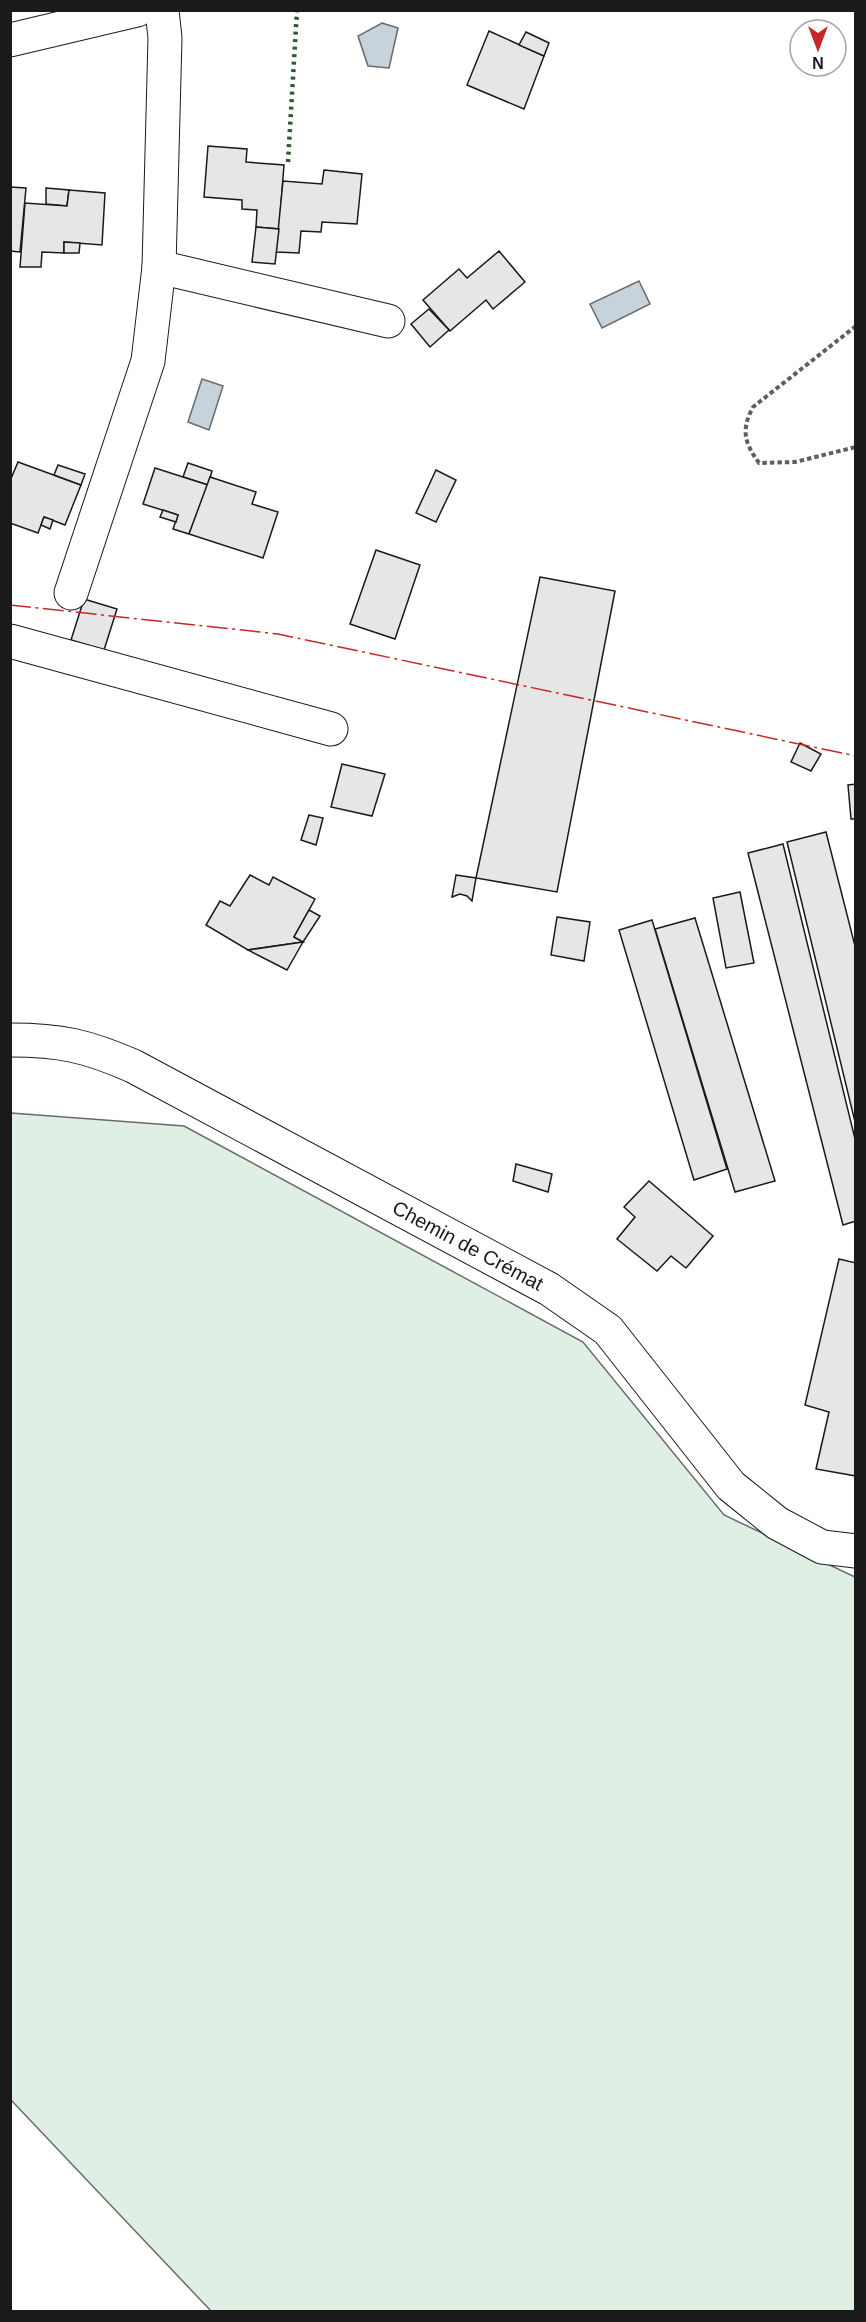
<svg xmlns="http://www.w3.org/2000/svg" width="866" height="2322" font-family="Arial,sans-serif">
<rect width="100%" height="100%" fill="#fff"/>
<path fill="#e0efe3" stroke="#6a6a6a" stroke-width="1.5" d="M11 1113 184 1126 583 1342 724 1515 855 1577V2311H211L11 2100Z"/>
<g fill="#c6d2dc" stroke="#6a6a6a" stroke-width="1.5">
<path d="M382 23 398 28 389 68 368 66 358 36Z"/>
<path d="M639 281 650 304 602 328 590 304Z"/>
<path d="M202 379 223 386 209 430 188 422Z"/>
</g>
<g fill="#e6e6e6" stroke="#1a1a1a" stroke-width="1.5">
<path d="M489 31 544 56 524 109 467 85Z"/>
<path d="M526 32 549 43 544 56 519 45Z"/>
<path d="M208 146 247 149 246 162 284 165 279 229 256 227 257 210 242 209V200L204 197Z"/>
<path d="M324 170 362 174 357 224 322 222 321 232 301 231 299 253 276 252 283 181 322 184Z"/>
<path d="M10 187 26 188 20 252 10 251Z"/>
<path d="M46 188 69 190 67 206 46 204Z"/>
<path d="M69 190 105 193 102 245 64 242V253L42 252 41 267H20L25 203 67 206Z"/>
<path d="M256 227 279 229 275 264 252 262Z"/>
<path d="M64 242 80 243 79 253H64Z"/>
<path d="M499 251 525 282 493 309 486 300 450 331 423 300 459 269 467 278Z"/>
<path d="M429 309 449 330 430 347 411 324Z"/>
<path d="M18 462 81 485 65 525 44 517 38 533 10 523V481Z"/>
<path d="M188 463 212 471 208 485 183 477Z"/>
<path d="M58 465 85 474 81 485 54 475Z"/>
<path d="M155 468 208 485 189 534 173 529 178 515 143 504Z"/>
<path d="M436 470 456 480 436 522 416 513Z"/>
<path d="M210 477 256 492 252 504 278 512 263 558 189 534Z"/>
<path d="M163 510 178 515 176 522 160 517Z"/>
<path d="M44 517 53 520 50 529 41 525Z"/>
<path d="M376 550 420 565 395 639 350 624Z"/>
<path d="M540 577 615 591 557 892 476 878Z"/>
<path d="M84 599 117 609 104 650 71 640Z"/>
<path d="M800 743 821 754 811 771 791 762Z"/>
<path d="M342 764 385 774 372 816 331 807Z"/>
<path d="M856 784V819H851L848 785Z"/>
<path d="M309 815 323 818 316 845 301 840Z"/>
<path d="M826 832 856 950V1126L787 842Z"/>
<path d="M783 844 856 1143V1221L843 1225 748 853Z"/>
<path d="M250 875 269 885 273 877 315 899 294 937 303 942 248 950 206 925 220 901 230 906Z"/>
<path d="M456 875 476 878 472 901 467 896 460 894 452 897Z"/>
<path d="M740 892 754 963 726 968 713 898Z"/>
<path d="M309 910 320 916 303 942 294 937Z"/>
<path d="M557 917 590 922 584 961 551 955Z"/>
<path d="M695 918 775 1181 735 1192 655 929Z"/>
<path d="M652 920 727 1169 694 1180 619 930Z"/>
<path d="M303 942 287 970 248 950Z"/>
<path d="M516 1164 552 1174 548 1192 513 1181Z"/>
<path d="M649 1181 713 1236 686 1268 671 1256 657 1271 617 1239 635 1217 624 1207Z"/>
<path d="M839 1259 856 1263V1476L816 1469 829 1412 805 1405Z"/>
</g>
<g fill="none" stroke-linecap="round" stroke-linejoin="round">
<defs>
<g id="minor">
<path d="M10 40 137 10"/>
<path d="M159 267 388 321"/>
<path d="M71 593 148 361 159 267 165 38 162 10"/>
<path d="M10 641 331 729"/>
<path id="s1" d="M10 1040C61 1040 87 1046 133 1066L549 1289 608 1330 731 1486 777 1523 822 1547 856 1551"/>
</g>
</defs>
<use href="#minor" stroke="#1a1a1a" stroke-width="35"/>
<path stroke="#5f5f5f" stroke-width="4" stroke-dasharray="4.5 3" stroke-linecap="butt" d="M856 326 753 407C741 430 744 442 759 463L795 462 856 447"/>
<use href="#minor" stroke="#fff" stroke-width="33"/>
<path stroke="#2b5a34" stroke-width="4.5" stroke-dasharray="3 4.5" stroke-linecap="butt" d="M288 162 297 10"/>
<path stroke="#c62828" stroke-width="1.5" stroke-dasharray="21 4.5 3 4.5" stroke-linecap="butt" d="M10 605 278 634 856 756"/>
</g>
<g text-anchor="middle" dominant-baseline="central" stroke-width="4.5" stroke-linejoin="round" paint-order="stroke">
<g font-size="20" fill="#1a1a1a" stroke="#fff">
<text stroke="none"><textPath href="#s1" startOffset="507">Chemin de Crémat</textPath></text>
</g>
</g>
<rect width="866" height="2322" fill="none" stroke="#1a1a1a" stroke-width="24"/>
<g transform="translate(818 48) rotate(180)"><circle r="28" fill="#ffffff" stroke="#a3a3a3" stroke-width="1.5"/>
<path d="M0-4.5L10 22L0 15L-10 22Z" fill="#c62828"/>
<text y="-9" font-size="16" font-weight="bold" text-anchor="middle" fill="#1a1a1a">N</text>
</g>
</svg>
